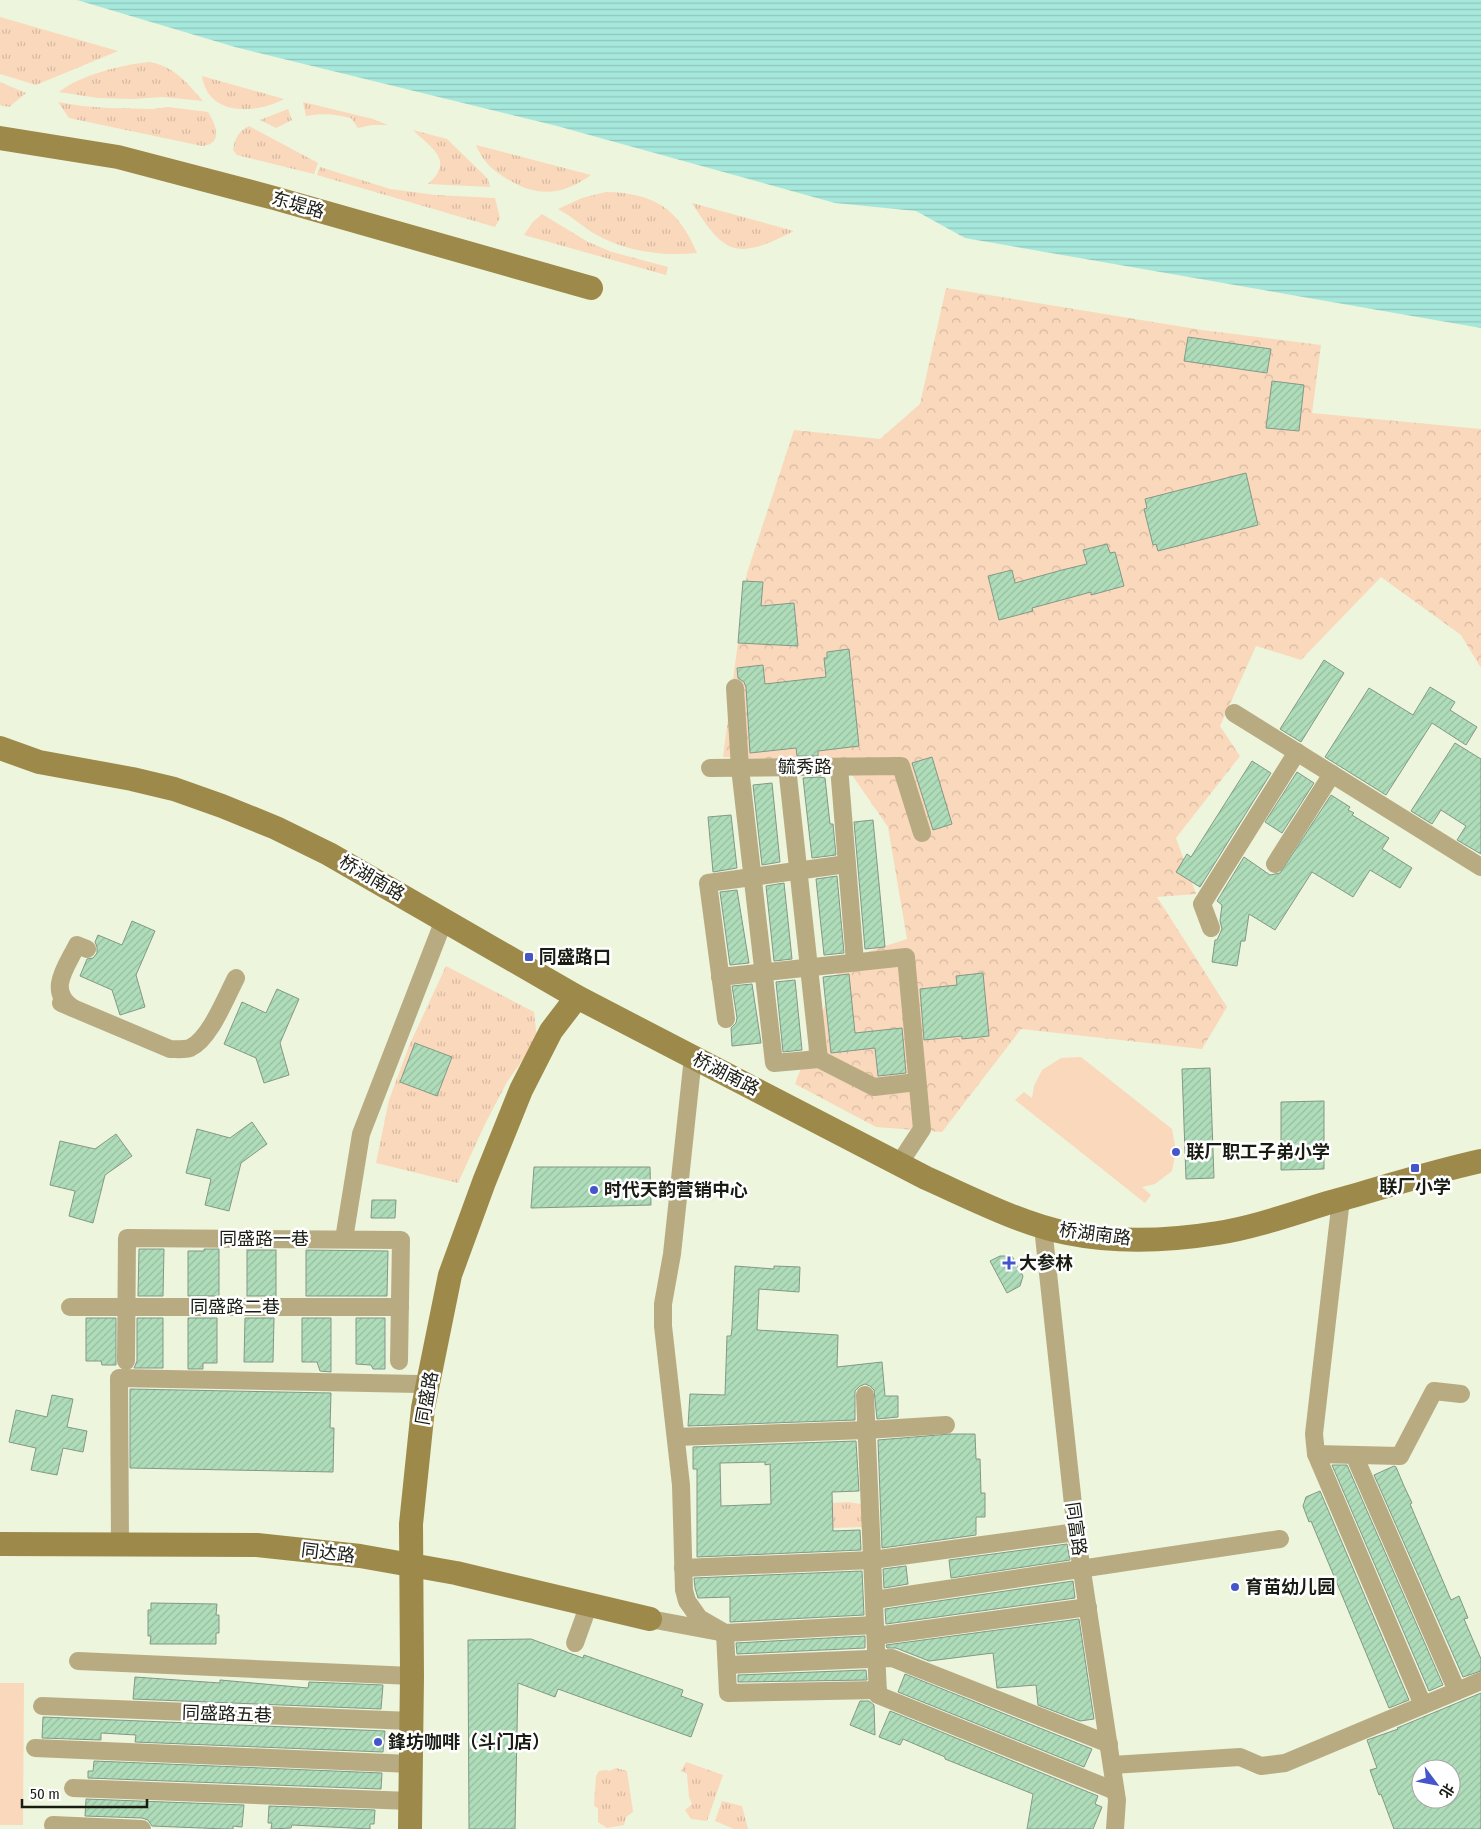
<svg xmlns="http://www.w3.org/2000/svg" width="1481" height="1829" font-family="'Fira Sans Condensed','Noto Sans SC',sans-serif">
<defs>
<pattern id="grass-tufts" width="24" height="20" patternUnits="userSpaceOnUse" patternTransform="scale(1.25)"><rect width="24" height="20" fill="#fad8bc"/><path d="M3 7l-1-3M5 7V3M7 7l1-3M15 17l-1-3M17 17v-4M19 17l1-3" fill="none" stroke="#d6b9a1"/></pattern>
<pattern id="forest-crowns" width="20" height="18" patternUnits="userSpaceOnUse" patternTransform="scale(1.25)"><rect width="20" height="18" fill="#fad8bc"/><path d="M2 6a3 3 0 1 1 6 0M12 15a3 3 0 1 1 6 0" fill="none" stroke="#d6b9a1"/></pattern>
<pattern id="water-rules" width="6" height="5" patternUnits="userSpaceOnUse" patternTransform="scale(1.25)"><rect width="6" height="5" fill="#a7e8dc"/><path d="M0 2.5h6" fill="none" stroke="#8fc6bc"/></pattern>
<pattern id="building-hatch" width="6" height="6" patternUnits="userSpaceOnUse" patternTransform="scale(1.25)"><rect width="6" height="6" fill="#afddba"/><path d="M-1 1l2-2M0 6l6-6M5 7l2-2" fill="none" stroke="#96bd9f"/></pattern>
</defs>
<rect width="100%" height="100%" fill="#edf5dc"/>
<g fill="url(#grass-tufts)">
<path d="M0 17 118 51 36 85 0 74Z"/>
<path d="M150 62C174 66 188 84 203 101L163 97 134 99 98 98 59 92C80 75 124 64 150 62Z"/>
<path d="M202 76 284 99C256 114 208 117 202 76Z"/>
<path d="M0 82 26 93 9 107 0 105Z"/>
<path d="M58 102 82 106 108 108 153 109 168 107 208 112C216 125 224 144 202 146L69 118Z"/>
<path d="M303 102 373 119 388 125H372L358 128 351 118C335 114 322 113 306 116Z"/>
<path d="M288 109 292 120 276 128 260 120Z"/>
<path d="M249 126 318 163 314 174 237 155 233 150C235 138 238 132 249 126Z"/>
<path d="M413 130 447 139 488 179 490 187 428 184C457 160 428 146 413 130Z"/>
<path d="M476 145 591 175C561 197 534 197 504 177 490 168 482 160 476 145Z"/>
<path d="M320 167 390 189 436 195 495 198 500 218 495 227 317 175Z"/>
<path d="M606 192C654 193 678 208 697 253 660 256 626 252 593 233 581 225 571 216 558 209L582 198Z"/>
<path d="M692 203 794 231C737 260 725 256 692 203Z"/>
<path d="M542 214 588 242 612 252 668 267 666 275 524 235 532 223Z"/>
<path d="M446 966 534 1012 537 1040 507 1082 485 1124 458 1183 376 1163 389 1100 409 1046Z"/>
<path d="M848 1502 861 1504 864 1512 863 1527 833 1528 832 1503Z"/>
<path d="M686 1762 723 1775 707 1821 691 1819 685 1810 692 1804 689 1797 687 1774 681 1771Z"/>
<path d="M616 1768 627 1771 633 1812 626 1817 624 1825 607 1828 598 1822V1808L594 1806 596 1776 599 1771 606 1770 609 1771Z"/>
<path d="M722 1801 742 1806 748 1829H734L715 1821Z"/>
</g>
<path fill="url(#forest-crowns)" d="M946 288 1202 330 1321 345 1312 413 1481 429V668L1461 635 1381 577 1301 660 1256 646 1220 726 1240 756 1176 838 1196 894 1157 897 1227 1007 1202 1049 1021 1029 942 1132 876 1127 795 1084 842 960 907 939 888 827 843 762 723 757 747 573 794 430 880 439 920 404Z"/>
<g fill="#fad8bc">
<path d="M1081 1057 1172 1129 1176 1151 1172 1171 1155 1184 1142 1187 1151 1195 1145 1203 1015 1100 1024 1092 1032 1098 1034 1086 1042 1070 1061 1058Z"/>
<path d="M0 1683H24L23 1825H0Z"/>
</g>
<path fill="url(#water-rules)" d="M77 0H1481V328L965 238 916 211 835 203 557 126 235 47Z"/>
<g fill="url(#building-hatch)" stroke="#839888" fill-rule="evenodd">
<path d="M1188 337 1271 349 1267 373 1184 361Z"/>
<path d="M1272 381 1304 385 1299 431 1266 428Z"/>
<path d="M1246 473 1258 525 1158 551 1156 544 1153 545 1144 509 1147 508 1145 499Z"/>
<path d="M1107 544 1110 553 1115 552 1124 586 1091 595V592L1032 608 1033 611 999 620 988 576 1012 570 1015 583 1062 570 1087 564 1083 550Z"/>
<path d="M743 581 763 582 761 606 794 603 798 646 738 643Z"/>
<path d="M849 649 859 746 818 751V756H797L796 748 750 753 746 687 744 682 738 678 737 668 763 665 765 684 826 677 824 658H827V652Z"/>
<path d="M1324 660 1344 673 1301 742 1280 729Z"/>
<path d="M1430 687 1455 702 1450 710 1477 727 1466 745 1432 723 1386 795 1325 757 1369 688 1413 715Z"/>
<path d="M1455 743 1481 759V854L1457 840 1466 826 1441 810 1432 824 1411 811Z"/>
<path d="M932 757 952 824 933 830 912 763Z"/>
<path d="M1252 761 1271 773 1200 887 1176 872 1187 854 1191 857Z"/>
<path d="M1297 772 1314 783 1282 833 1265 822Z"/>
<path d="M820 777 825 778 830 824H833L836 855 812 858 803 778Z"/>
<path d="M772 783 780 862 762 865 753 785Z"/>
<path d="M1331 795 1350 807 1348 810 1354 813 1352 815 1389 838 1382 849 1412 868 1400 888 1370 870 1353 897 1312 872 1275 930 1249 914 1245 941H1241L1237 966 1212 962 1215 940H1217L1222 929 1220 921 1222 905 1217 901 1244 857 1270 875 1280 873Z"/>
<path d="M731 815 737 868 713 872 708 817Z"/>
<path d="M873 820 885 947 865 949 854 822Z"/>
<path d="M837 876 844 953 824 955 816 879Z"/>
<path d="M784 883 792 959 774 961 766 886Z"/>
<path d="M737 890 749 963 730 965 720 892Z"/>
<path d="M132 921 155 931 136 975 145 1007 120 1015 112 990 80 976 87 959 93 958 97 953V947L95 942 98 935 122 945Z"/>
<path d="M983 973 989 1036 962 1039V1036L924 1040 920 989 957 985 956 976Z"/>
<path d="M849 974 855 1033 902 1028 906 1073 878 1076 875 1048 831 1053 823 977Z"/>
<path d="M795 980 802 1050 783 1052 776 982Z"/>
<path d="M752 984 761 1043 732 1046 731 1028 736 1023 737 1018 732 986Z"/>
<path d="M277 989 299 999 280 1043 289 1075 264 1083 256 1058 224 1044 242 1002 266 1013Z"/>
<path d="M415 1043 452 1057 437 1096 400 1082Z"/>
<path d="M1210 1068 1214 1178 1186 1179 1182 1069Z"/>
<path d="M1324 1101V1169L1281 1170V1102Z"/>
<path d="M252 1122 267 1144 241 1163 229 1211 205 1205 211 1179 186 1173 197 1129 230 1138Z"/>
<path d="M116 1134 132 1156 105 1175 93 1223 69 1216 75 1191 50 1185 60 1141 95 1149Z"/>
<path d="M534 1167H650L651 1205 531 1208Z"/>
<path d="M372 1200H396L395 1218H371Z"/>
<path d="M139 1249H164L163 1296H138Z"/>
<path d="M204 1249H219V1296H188V1251H204Z"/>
<rect x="247" y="1250" width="29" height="46"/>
<path d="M306 1250 388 1251 387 1296H306Z"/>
<path d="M1000 1256H1012L1023 1276 1020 1286 1007 1293 990 1261Z"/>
<path d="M735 1266 774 1269V1266L800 1267 799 1292 759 1289 757 1330 838 1335 837 1367 882 1362 885 1396H898V1417L877 1419 874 1390 870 1386 865 1384 860 1386 855 1391V1420L688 1426 690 1394 725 1395 727 1336H731L732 1328Z"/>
<path d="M86 1318H116V1365H102L101 1361H86Z"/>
<path d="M137 1318H163V1368H134L137 1361Z"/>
<path d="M188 1318H217V1363H203V1369H188Z"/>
<path d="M245 1318H274L273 1362H244Z"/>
<path d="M302 1318H331V1372L320 1371 317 1362H302Z"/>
<path d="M356 1318H385V1369H373L371 1365 356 1364Z"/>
<path d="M130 1389 331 1393 330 1428H334L333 1472 130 1468Z"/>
<path d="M52 1395 73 1399 67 1427 87 1431 83 1452 63 1448 57 1475 31 1470 36 1448 9 1442 16 1410 47 1417Z"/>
<path d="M950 1434H975L976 1459H980L981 1493H985V1517H976V1535L882 1548 878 1440Z"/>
<path d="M856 1441 859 1491 832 1492 833 1531 860 1530 861 1550 697 1557V1469H693V1447ZM765 1462V1465L770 1464 771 1504 721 1506 720 1463Z"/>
<path d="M1332 1465H1347L1443 1685 1429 1691Z"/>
<path d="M1394 1466 1396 1467 1404 1486 1412 1503 1410 1504 1451 1600 1459 1596 1468 1618 1464 1619 1481 1659V1671L1463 1677 1374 1475Z"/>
<path d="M1320 1491 1409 1700 1389 1708 1311 1521 1309 1522 1303 1506 1306 1497Z"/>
<path d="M1067 1544 1070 1560 951 1578 949 1560Z"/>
<path d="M906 1566 908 1584 884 1588 883 1569Z"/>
<path d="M862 1571 864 1615 730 1622V1597L698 1598 695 1588 694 1578Z"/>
<path d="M1073 1581 1075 1598 886 1624 885 1609Z"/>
<path d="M151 1603 217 1604 216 1615H219V1633H216V1644H150L151 1636H148V1610H151Z"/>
<path d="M1079 1619 1094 1719 1080 1721 1038 1705 1036 1685 997 1688 993 1653 929 1661 896 1648H887L886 1645Z"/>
<path d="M865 1636V1648L737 1654 736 1643Z"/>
<path d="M531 1639 583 1658 584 1655 683 1690 681 1696 703 1704 691 1737 558 1689 555 1697 518 1683 515 1829H469L468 1640Z"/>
<path d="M866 1670 867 1680 738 1682V1675Z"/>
<path d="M905 1674 1092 1749 1084 1767 898 1692Z"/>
<path d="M135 1677 220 1683V1680L308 1688 309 1682 383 1685 381 1709 133 1699Z"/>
<path d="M1481 1693V1829H1394L1381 1794 1379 1795 1370 1770 1377 1768 1367 1740 1398 1729 1397 1728ZM1421 1769H1451V1799H1421Z"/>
<path d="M860 1701H869L874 1705 875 1735 850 1725Z"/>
<path d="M890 1711 1098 1796 1095 1804 1102 1807 1093 1829H1027L1033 1794 945 1759V1757L903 1739 900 1745 879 1737Z"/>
<path d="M43 1717 385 1731 383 1752 135 1742 136 1735 101 1733V1740L42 1738Z"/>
<path d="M94 1761 382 1773 381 1789 88 1778V1771H93Z"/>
<path d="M86 1799 244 1805 242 1827 233 1826V1829H226L152 1826 148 1820 142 1818 85 1816Z"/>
<path d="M269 1806 375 1810 374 1824H370V1829L292 1825 291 1828 271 1829 272 1823H268Z"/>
</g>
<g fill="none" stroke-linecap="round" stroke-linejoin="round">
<g stroke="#b8ab82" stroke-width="18">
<path d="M735 688 740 768 774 1063 819 1059 874 1087 917 1082"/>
<path d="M1234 713 1481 867"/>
<path d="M787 767 819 1059"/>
<path d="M839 767 855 962"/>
<path d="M710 768 901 766 922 833"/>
<path d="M1275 864 1332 774"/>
<path d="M1211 928 1202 904 1297 752"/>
<path d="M720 977 906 957 922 1129 899 1164"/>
<path d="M61 1003 170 1049C177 1049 184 1050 190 1048 210 1039 226 997 236 978"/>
<path d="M73 1008C46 991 67 966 77 945L87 949"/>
<path d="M726 1019 708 883 847 864"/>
<path d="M693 1057 672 1254 663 1304V1326L681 1485 684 1590 687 1601 699 1618 725 1633 728 1693 878 1690"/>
<path d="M1341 1199 1314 1434 1316 1454 1423 1705"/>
<path d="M1043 1227 1076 1532 1117 1800 1115 1829"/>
<path d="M344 1239 361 1134 444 920"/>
<path d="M70 1307H400"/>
<path d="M126 1361 127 1238 401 1240 399 1361"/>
<path d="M865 1395 878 1695 1115 1791"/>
<path d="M676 1437 866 1430 946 1425"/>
<path d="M1316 1454 1400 1456 1434 1391 1461 1394"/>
<path d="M1354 1455 1457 1691"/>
<path d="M120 1544 119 1378 419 1384"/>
<path d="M683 1568 872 1560 1076 1532"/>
<path d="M874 1600 1280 1539"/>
<path d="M650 1619 725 1633 875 1625"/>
<path d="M876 1636 1088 1607"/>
<path d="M575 1643 589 1604"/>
<path d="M78 1661 412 1676"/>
<path d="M727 1665 892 1658 1109 1744"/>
<path d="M42 1706 411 1721"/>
<path d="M35 1748 411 1764"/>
<path d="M1112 1765 1240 1757 1261 1766 1285 1763 1481 1681"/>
<path d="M73 1788 410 1801"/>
<path d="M53 1825 142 1829"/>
</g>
<g stroke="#9d8949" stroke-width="24">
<path d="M0 138 118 157 274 198 591 288"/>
<path d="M0 748 39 762 132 779 174 789 222 806 276 828 329 854 577 997 926 1178C969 1197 1021 1224 1067 1233 1116 1243 1168 1241 1218 1233 1256 1227 1294 1213 1331 1202 1381 1188 1431 1172 1481 1161"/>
<path d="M0 1544 257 1545 360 1556 456 1573 650 1619"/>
<path d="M410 1829 412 1676 411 1524 423 1408 450 1275 484 1182 521 1090 551 1031 577 997"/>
</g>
</g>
<g fill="#4456ca" stroke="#fff" stroke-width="2">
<rect x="524" y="952" width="10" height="10" rx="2.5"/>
<circle cx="1176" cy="1152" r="5"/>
<rect x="1410" y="1163" width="10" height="10" rx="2.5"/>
<circle cx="594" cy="1190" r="5"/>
<path d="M1006.5 1255.5h5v5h5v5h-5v5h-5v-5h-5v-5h5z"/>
<circle cx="1235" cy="1587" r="5"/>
<circle cx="378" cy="1742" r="5"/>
</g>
<g text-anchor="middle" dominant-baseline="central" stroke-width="5" stroke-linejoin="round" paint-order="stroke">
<g font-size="18" fill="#191c13" stroke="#fff">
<text transform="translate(298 205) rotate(16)">东堤路</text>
<text x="805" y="767">毓秀路</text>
<text transform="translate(372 878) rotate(30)">桥湖南路</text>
<text transform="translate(726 1074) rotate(27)">桥湖南路</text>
<text transform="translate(1095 1234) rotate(7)">桥湖南路</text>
<text x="264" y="1239">同盛路一巷</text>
<text x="235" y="1307">同盛路二巷</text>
<text transform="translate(427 1398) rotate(-80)">同盛路</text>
<text transform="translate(1076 1529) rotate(82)">同富路</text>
<text transform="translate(328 1553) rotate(7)">同达路</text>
<text transform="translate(227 1714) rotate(2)">同盛路五巷</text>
</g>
<g font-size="18" font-weight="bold" fill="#191c13" stroke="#fff" text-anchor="start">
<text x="539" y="957">同盛路口</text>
<text x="1186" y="1152">联厂职工子弟小学</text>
<text x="1415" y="1187" text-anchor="middle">联厂小学</text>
<text x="604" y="1190">时代天韵营销中心</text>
<text x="1019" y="1263">大参林</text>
<text x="1245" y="1587">育苗幼儿园</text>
<text x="388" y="1742">鋒坊咖啡（斗门店）</text>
</g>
</g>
<g transform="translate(1436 1784) rotate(122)"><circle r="24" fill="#ffffff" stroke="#a3a4a1"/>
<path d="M0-4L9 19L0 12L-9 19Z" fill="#4456ca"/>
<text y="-8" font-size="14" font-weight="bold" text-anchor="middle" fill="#191c13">北</text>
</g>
<path d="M22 1799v8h125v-8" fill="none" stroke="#191c13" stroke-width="2.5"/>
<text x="30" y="1799" font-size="15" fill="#191c13" stroke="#ffffff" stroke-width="4" paint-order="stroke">50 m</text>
</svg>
